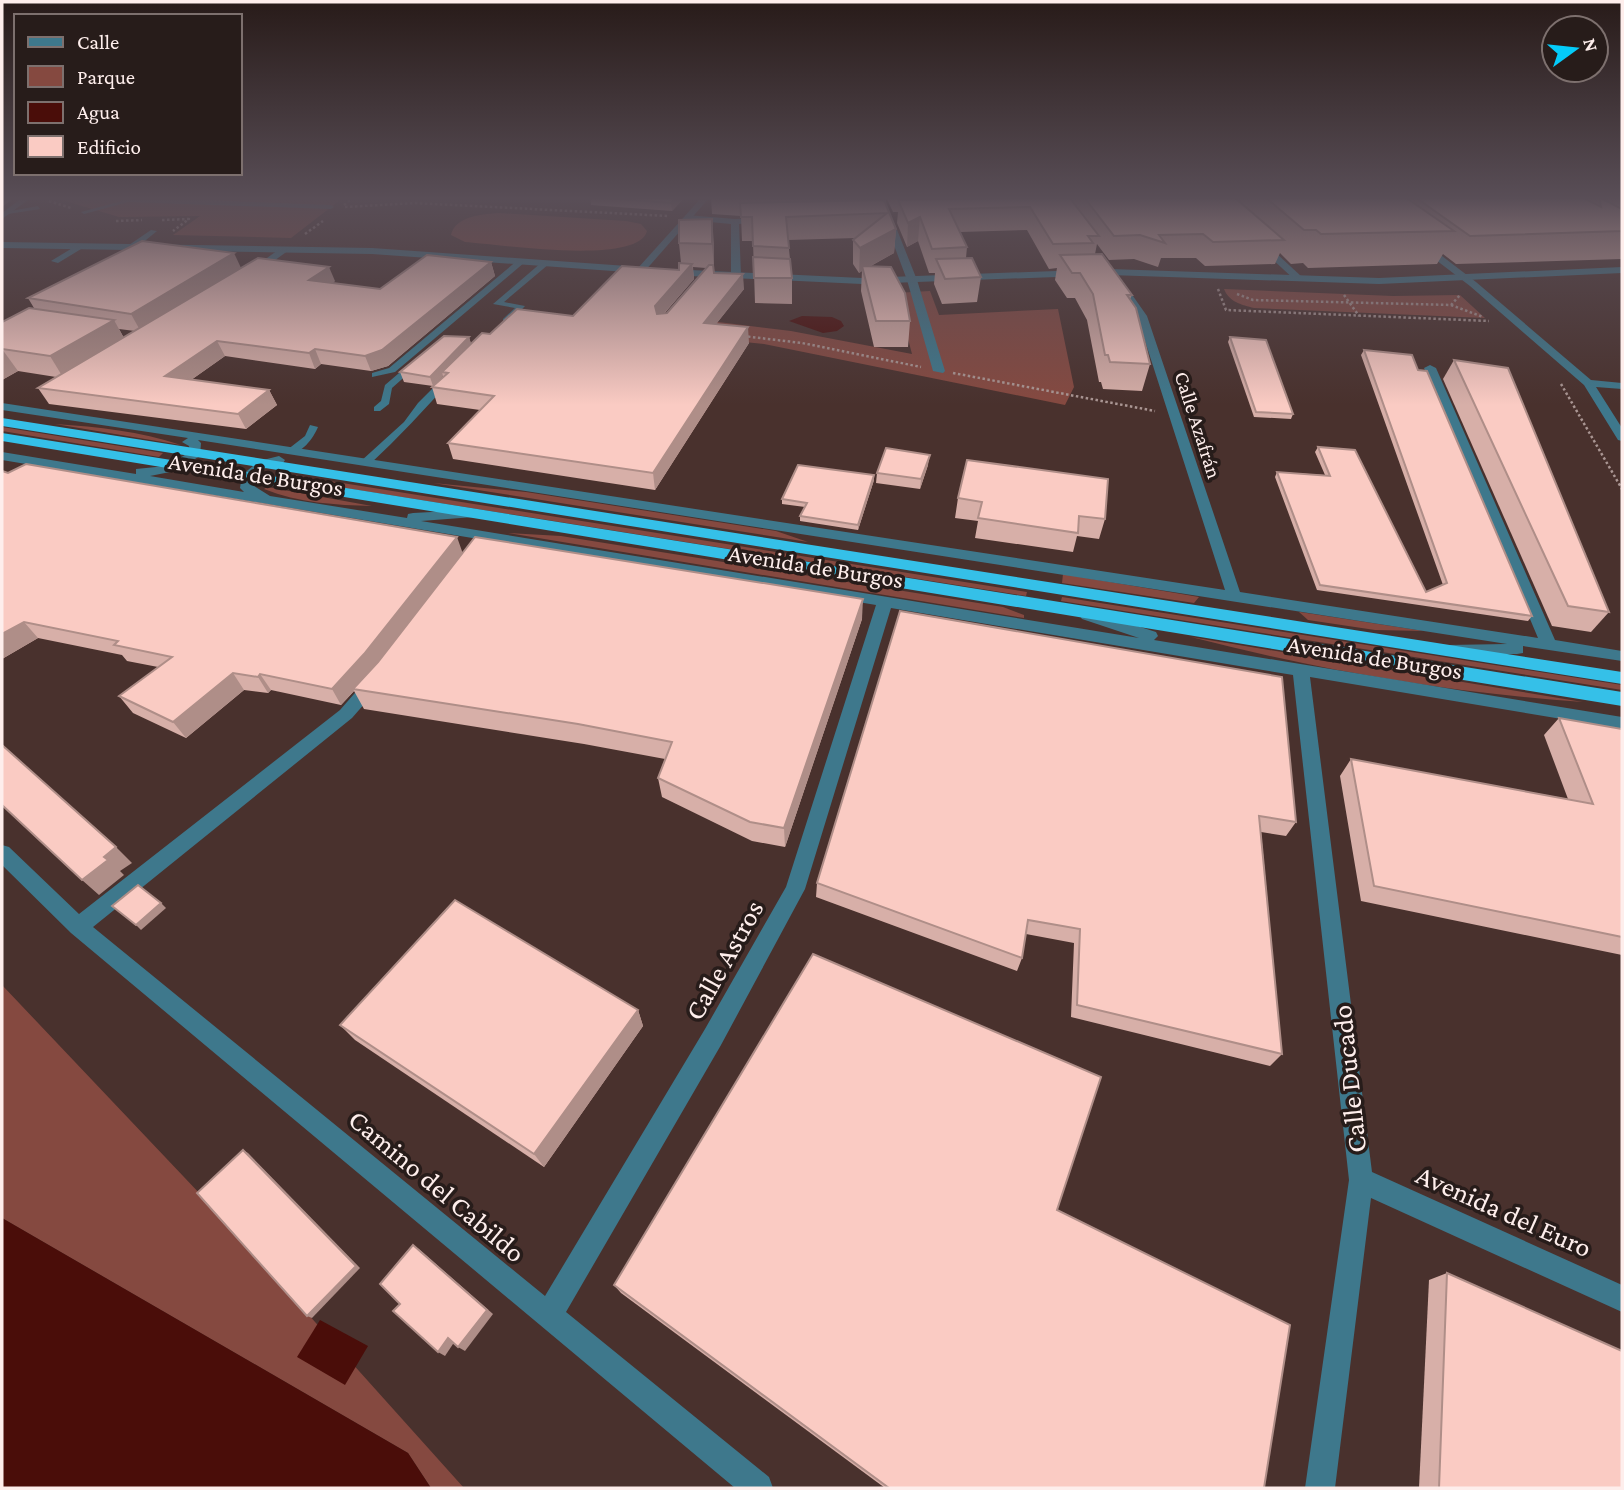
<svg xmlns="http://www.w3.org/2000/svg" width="1624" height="1490" font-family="'Crimson Pro',serif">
<rect width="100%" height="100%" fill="#49312d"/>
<g fill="#854940">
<path d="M52 197H344L291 238 173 235 200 216 119 217Z"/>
<path d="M499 213 626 221 641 224 647 231C638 266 497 244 465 242L451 235C455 216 483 214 499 213Z"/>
<path d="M1224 289 1393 296 1460 295 1485 318 1254 308C1242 305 1229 302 1224 289Z"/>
<path d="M930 291 939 315 1058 309 1074 387 1065 405 764 344 666 334 679 317 791 331 912 354 896 293Z"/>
<path d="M55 424C99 427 139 431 181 445Z"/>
<path d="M2 427 163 453 159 457 2 431Z"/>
<path d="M286 474 1027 592 1026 596 282 478Z"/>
<path d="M433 483 526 492 776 531 808 542Z"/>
<path d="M267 487 372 506C335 505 299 503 264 489Z"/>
<path d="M508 533 561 536 1003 607 1024 615V618Z"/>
<path d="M1063 574 1199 597 1194 603 1062 583Z"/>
<path d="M1062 597 1622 685V690L1061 601Z"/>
<path d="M1299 612H1300L1424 631 1375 630 1308 620Z"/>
<path d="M1191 637 1583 702C1451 693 1319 670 1191 637Z"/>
<path d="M2 985 202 1196 464 1488H431L408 1453 2 1218Z"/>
</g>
<g fill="#4a0d09">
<path d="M802 316 832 317 841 321 844 326 837 331 823 333 789 321Z"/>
<path d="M2 1218 408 1453 431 1488H2Z"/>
<path d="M320 1320 368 1346 345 1385 297 1357Z"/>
</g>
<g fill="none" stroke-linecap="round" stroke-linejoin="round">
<g stroke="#aa9693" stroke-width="2.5" stroke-dasharray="2.5 2.5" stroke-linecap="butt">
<path d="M49 201 71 208"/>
<path d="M344 205 354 197"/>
<path d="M345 207 415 203 669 216"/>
<path d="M162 220 189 219 173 231"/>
<path d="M116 221 142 220"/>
<path d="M305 234 323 221"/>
<path d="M1218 289 1226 310 1489 321"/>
<path d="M1237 294 1253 300 1451 305 1460 295"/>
<path d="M1344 295 1359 316"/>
<path d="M1451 305 1483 317"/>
<path d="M743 336 802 343 921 367"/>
<path d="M953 373 1155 411"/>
<path d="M1561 384 1622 489"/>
</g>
<g fill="#3e788c" fill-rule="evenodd">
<path d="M128 197 331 205 334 207 331 209 128 202 84 214 81 212 118 202Z"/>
<path d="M38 206 40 209 8 214 5 212Z"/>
<path d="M151 230 157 231 135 249H129V245Z"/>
<path d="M79 244 86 246 58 263 51 261Z"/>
<path d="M518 260 525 262 395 372 372 377V373L389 368Z"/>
<path d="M542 262 549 264 504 302 525 306 509 323H503V319L515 308 493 304Z"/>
<path d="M412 362 419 364 392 388 389 404 380 411H374V407L381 401 385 385Z"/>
<path d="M444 377 452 379C425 409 398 438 369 465H361V461L404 422 418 403Z"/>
<path d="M310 425 318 427C313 439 301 455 287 454V450L305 436Z"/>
</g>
<g fill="#3e788c" fill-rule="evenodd">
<path d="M876 197H884L917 280 945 371 943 373 933 371 907 280Z"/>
<path d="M686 215 735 219 764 218 768 221 739 224 741 275 736 278 731 275V224L689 220Z"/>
<path d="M1257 241H1263L1302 277V281H1296L1257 245Z"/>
</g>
<g fill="#3e788c" fill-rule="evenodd">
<path d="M23 197H32L2 219V213Z"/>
<path d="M702 197H710L644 272H638V268Z"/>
<path d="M1419 243H1425L1476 282 1591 380 1622 383V389L1596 387 1622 428V441L1618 440 1584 385 1470 286 1419 247Z"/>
<path d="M281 248 289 250 256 274H250V270Z"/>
<path d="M1118 278 1121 279 1147 316 1240 592 1538 638 1424 368 1430 365 1436 368 1555 640 1622 651V661L1523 646V653L1517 654H1454L1448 653 1446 649 1448 645 1507 644 198 440 201 443 200 456 175 471 150 476 244 492 240 488 242 475 259 461 279 456 285 460 283 463 267 467 253 479 254 486 270 496 407 518 408 514 413 513 469 510 476 514 474 517 421 521 1139 638 1082 619 1079 615 1087 610 1156 632 1158 636 1154 640 1622 717V729L1310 677 1372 1172 1622 1285V1312L1371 1198 1335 1488H1305L1349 1180 1293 675 891 608 805 889 721 1045 566 1312 769 1477 773 1488H735L71 933 2 865V845L9 847 79 914 340 710 368 678H380L382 682 380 686 352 718 93 927 545 1296 705 1029 786 887 876 605 2 460V452L136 474V469L166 466 190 452 189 446 182 442 188 438 2 410V403L1225 590 1137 316 1113 281Z"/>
</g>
<g fill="#3e788c" fill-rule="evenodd">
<path d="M2 242 372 248 641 267 646 270 641 273 372 254 2 248Z"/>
<path d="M1622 267V273L1379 284 1110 275 862 284 669 275 664 272 669 269 862 278 1110 269 1379 278Z"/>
</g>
<g fill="#35c0e8" fill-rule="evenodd">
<path d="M2 418 1622 672V684L2 426Z"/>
<path d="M2 433 1622 692V706L2 441Z"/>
</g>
</g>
<g fill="#d7afa8" fill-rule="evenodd">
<path d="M590 197H685L672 211 591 205Z"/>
<path d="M711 197H880V200L896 229 894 253 871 266 910 321 908 347H874L861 291 862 271 859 273 853 264V240L856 238 788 240 792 278V304L755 303 753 241H742L741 216 712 214Z"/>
<path d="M886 197H1622V259L1456 264 1443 254 1437 264 1308 268 1303 263 1291 264 1280 253 1275 264 1205 266 1196 258H1161L1158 267 1134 259 1109 260 1097 244 1095 254 1132 295 1130 299 1150 364 1142 391 1103 389 1101 382H1099L1087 320 1075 298H1067L1055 280 1057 268 1049 269 1027 230 960 232 967 247 966 258 981 277 977 302 942 304 934 284 935 273H929L918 241 907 247 897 223 898 212H893Z"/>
<path d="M679 243H714V273L744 289 716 324 749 343 655 490 453 459 448 443 480 410 437 404 432 387 443 377V376L433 386 404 382 400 372 469 337 471 344 490 334 573 316 679 270 681 263ZM693 267 706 268 667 313 664 314 694 279Z"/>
<path d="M491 262 495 276 388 366 371 371 321 364 315 369 225 356 191 380 269 390 277 405 246 429 49 404 38 388 56 377 18 371 2 380V322L34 308 28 298 241 268 335 281 332 283 380 289ZM119 329 135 331 124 338Z"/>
<path d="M1230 337 1293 414 1291 419 1254 417 1228 342Z"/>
<path d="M1364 350 1532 616 1528 621 1317 590 1275 477 1277 472 1325 475 1315 452 1318 447 1426 592 1443 585 1361 355Z"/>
<path d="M1454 360 1609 612 1591 632 1552 626 1443 379Z"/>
<path d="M928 465 920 489 876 483 877 473Z"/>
<path d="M2 471 8 473 463 552 862 619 785 847 752 841 662 797 658 778 665 759 584 744 364 709 354 691 341 705 271 690 268 693 244 690 186 738 133 713 119 696 158 667 127 661 122 655 38 638 2 659Z"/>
<path d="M874 475V480L858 530 800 521V516L805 507 782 504V499Z"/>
<path d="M958 498 1105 519 1099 539 1077 536 1073 552 975 538 978 521 955 518Z"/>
<path d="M900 611 1296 822 1286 836 1261 832 1282 1054 1270 1066 1071 1017 1074 943 1026 934 1022 958 1017 971 816 897 817 883Z"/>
<path d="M1559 718 1622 729V955L1361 901 1340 776 1351 759 1568 799 1544 735Z"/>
<path d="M638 1010 643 1026 544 1167 355 1040 340 1025Z"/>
<path d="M1057 1210 1264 1488H885L621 1293 614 1285Z"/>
<path d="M1447 1273 1622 1488H1419L1429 1280Z"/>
</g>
<g fill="#af8e88">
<path d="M2 197H15L2 207Z"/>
<path d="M677 197H685L672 211 671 203Z"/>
<path d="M920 217 918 241 907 247 908 223Z"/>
<path d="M712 219 714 243V268L712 244Z"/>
<path d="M896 229 894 253 863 270 862 266V271L859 273 860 248Z"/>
<path d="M234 253 242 270 141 332 131 314Z"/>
<path d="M491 262 495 276 388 366 371 371 365 356Z"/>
<path d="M692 264 694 279 657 321 655 306Z"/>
<path d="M329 267 335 281 315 295 309 280Z"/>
<path d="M743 274 744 289 705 338 704 323Z"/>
<path d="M114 320 126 342 64 379 50 356Z"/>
<path d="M748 327 749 343 655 490 653 473Z"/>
<path d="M469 337 472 347 442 372 443 376 433 386 430 377Z"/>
<path d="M217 341 225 356 174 392 165 376Z"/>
<path d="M2 349 18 371 2 380Z"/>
<path d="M315 349 321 364 315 369 309 353Z"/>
<path d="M269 390 277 405 246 429 238 414Z"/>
<path d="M930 455 928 465 920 489 921 479Z"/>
<path d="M874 475V480L858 530V525Z"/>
<path d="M457 537 463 554 372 670 353 689 354 691 341 705 332 689Z"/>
<path d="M863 599 862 619 785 847 784 828Z"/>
<path d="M24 622 38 638 2 659V634Z"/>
<path d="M233 673 244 690 186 738 173 722Z"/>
<path d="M260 674 271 690 268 693 258 677Z"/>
<path d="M116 847 132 863 120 871 124 875 99 895 82 880 104 857Z"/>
<path d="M161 903 166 908 141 930 136 925Z"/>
<path d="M638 1010 643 1026 544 1167 534 1154Z"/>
<path d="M243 1150 248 1153 360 1268 312 1318 307 1316Z"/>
<path d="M413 1245 420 1250 493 1314 465 1351 458 1347Z"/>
<path d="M448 1338 455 1341 445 1356 438 1352Z"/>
</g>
<g fill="#facbc3" stroke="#af8e88" stroke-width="2">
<path d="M590 197H677L671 203Z"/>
<path d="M1069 197 1099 236H1088L1093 243 1053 244 1030 207 949 209 967 247 932 249 920 217 908 223 898 200Z"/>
<path d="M1084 197H1234L1284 240 1213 242 1203 234 1159 235 1165 243 1140 235 1114 236Z"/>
<path d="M1265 197H1405L1454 231 1321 234 1316 230H1304Z"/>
<path d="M1415 197H1582L1601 207 1599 197 1622 209V231L1470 236Z"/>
<path d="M884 200 896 229 860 248 853 240 887 213 786 217 789 248 753 246 752 217H741L740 203Z"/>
<path d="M712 219V244L679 243V220Z"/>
<path d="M142 241 234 253 131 314 28 298Z"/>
<path d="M1102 254 1132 295H1127L1136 308 1150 364 1110 362 1108 355H1105L1093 294 1080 273H1072L1060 255Z"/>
<path d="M427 255 491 262 382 350 365 356 315 349 309 353 217 341 165 376 269 390 238 414 38 388 258 258 329 267 309 280 380 289Z"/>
<path d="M753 257 790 259 792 278H754Z"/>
<path d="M972 258 981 277 945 279 936 259Z"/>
<path d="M679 263 692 264 655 306 657 314 667 313 709 265H713L714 273 743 274 704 323 748 327 653 473 448 443 494 396 432 387 448 373 442 372 482 333 490 334 517 309 573 316 622 266 679 270Z"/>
<path d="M862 266 891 267 905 293 910 321H876Z"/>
<path d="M29 308 114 320 50 356 2 349V322Z"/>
<path d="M444 336 469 337 430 377 400 372Z"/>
<path d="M1230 337 1266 340 1293 414 1256 412Z"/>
<path d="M1364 350 1412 355 1418 370 1427 371 1532 616 1320 585 1277 472 1330 476 1318 447 1355 450 1426 592 1447 583Z"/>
<path d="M1454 360 1508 368 1609 612 1568 606Z"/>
<path d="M886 448 930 455 921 479 877 473Z"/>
<path d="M967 460 1108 479 1105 519 1079 516 1078 533 978 518 982 502 958 498Z"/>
<path d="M26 464 457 537 364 654 332 689 260 674 258 677 233 673 173 722 119 696 172 657 114 645 118 641 24 622 2 634V471L8 473Z"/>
<path d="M798 465 874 475 858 525 800 516 807 503 782 499Z"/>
<path d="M475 537 863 599 784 828 750 822 658 778 672 742 578 724 353 689 378 662Z"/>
<path d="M900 611 1282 677 1296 822 1259 816 1282 1054 1077 1005 1080 929 1028 920 1022 958 817 883Z"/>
<path d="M1559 718 1622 729V937L1374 886 1351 759 1593 804Z"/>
<path d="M2 745 116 847 104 857 108 860 82 880 2 805Z"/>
<path d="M138 885 161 903 136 925 112 906Z"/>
<path d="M455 900 638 1010 534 1154 340 1025Z"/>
<path d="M813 954 1101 1077 1057 1210 1290 1325 1264 1488H889L614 1285Z"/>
<path d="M243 1150 356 1266 307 1316 197 1193Z"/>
<path d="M413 1245 487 1310 458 1347 448 1338 438 1352 393 1311 400 1304 380 1284Z"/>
<path d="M1447 1273 1622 1351V1488H1439Z"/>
</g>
<linearGradient id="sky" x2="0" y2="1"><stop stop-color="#281b19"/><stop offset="0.49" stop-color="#594e57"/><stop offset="1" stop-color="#594e57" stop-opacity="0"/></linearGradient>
<rect width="1624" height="405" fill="url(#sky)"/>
<g text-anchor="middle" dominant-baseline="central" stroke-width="7" stroke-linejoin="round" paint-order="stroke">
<g font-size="21" fill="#feeeec" stroke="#271c1a">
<text transform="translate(1198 425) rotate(72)">Calle Azafrán</text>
</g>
<g font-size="24" fill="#feeeec" stroke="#271c1a">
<text transform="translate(256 474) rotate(9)">Avenida de Burgos</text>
<text transform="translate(816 566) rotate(9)">Avenida de Burgos</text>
<text transform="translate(1375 657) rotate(9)">Avenida de Burgos</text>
</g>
<g font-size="28" fill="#feeeec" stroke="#271c1a">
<text transform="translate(724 960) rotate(-61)">Calle Astros</text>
<text transform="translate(1349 1079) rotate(-96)">Calle Ducado</text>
<text transform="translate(437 1186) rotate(40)">Camino del Cabildo</text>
<text transform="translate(1504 1211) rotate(24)">Avenida del Euro</text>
</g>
</g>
<rect width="1624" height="1490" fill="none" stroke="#feeeec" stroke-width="7"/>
<rect x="14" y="14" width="228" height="161" fill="#271c1a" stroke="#7d706e" stroke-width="2"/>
<rect x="28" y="37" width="35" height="10" fill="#3e788c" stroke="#7d706e" stroke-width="2"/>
<text x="77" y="49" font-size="21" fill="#feeeec">Calle</text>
<rect x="28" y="66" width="35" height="21" fill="#854940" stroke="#7d706e" stroke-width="2"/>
<text x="77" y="84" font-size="21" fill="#feeeec">Parque</text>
<rect x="28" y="102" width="35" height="21" fill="#4a0d09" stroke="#7d706e" stroke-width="2"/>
<text x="77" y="119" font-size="21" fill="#feeeec">Agua</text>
<rect x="28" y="136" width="35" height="21" fill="#facbc3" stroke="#7d706e" stroke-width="2"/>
<text x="77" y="154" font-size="21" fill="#feeeec">Edificio</text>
<g transform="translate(1575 49) rotate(75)"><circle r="33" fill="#271c1a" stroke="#7d706e" stroke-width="2"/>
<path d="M0-5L12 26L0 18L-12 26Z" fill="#04cbf9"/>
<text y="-10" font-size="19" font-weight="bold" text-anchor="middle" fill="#feeeec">N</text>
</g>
</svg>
